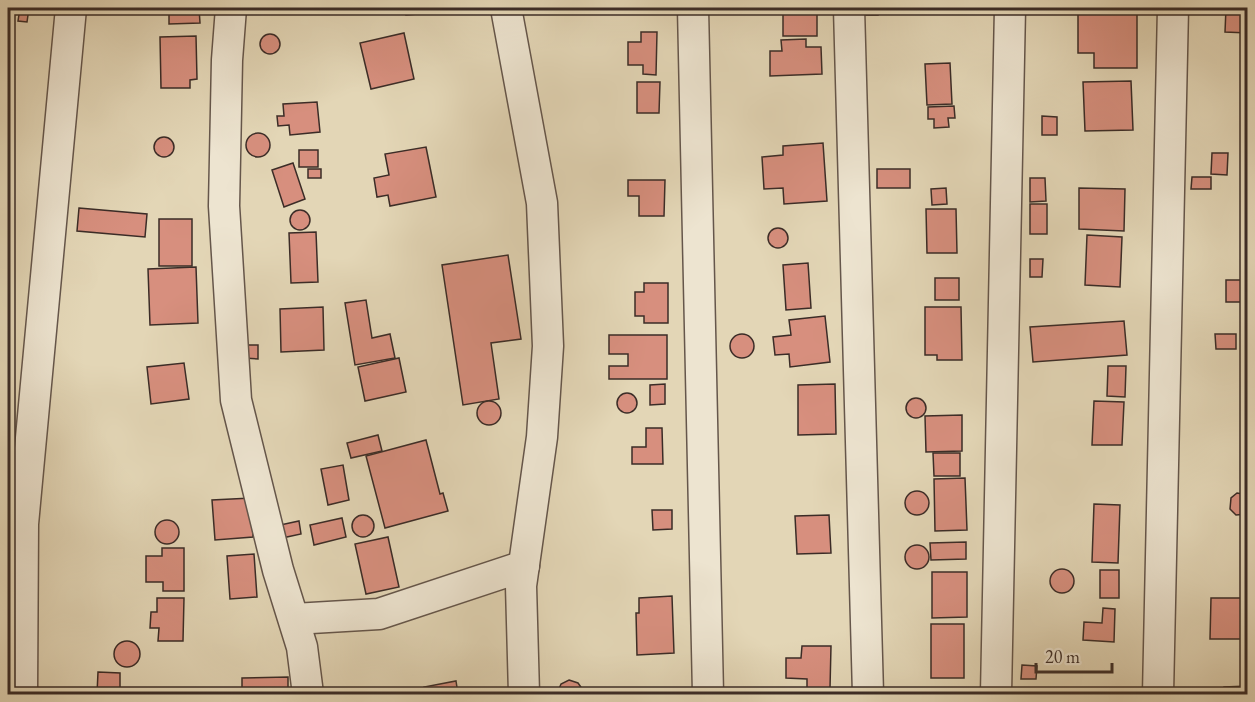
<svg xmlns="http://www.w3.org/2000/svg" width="1255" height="702" font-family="'EB Garamond',serif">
<rect width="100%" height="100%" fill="#e3d6b6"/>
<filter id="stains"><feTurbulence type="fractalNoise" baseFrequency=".00333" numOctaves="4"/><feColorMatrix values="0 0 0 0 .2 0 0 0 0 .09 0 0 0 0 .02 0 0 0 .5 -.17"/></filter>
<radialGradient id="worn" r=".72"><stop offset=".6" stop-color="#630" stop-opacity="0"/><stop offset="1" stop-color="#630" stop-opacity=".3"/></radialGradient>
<g fill="#d78f7e" stroke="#3b2c27" stroke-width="1.5">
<path d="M20 8H29L27 22 18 21Z"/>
<path d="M169 8H199L200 23 169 24Z"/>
<path d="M406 8H459V11L406 15Z"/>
<rect x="783" y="8" width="34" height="28"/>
<rect x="866" y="8" width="12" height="7"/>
<rect x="921" y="8" width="31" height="4"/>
<path d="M1092 8H1137V68H1094V53H1078V9Z"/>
<path d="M1226 8H1248V33L1225 32Z"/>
<path d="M641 32H657L656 75 643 74V65H628V42H641Z"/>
<path d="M404 33 414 79 371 89 360 43Z"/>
<circle cx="270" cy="44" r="10"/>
<path d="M196 36 197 79 190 80V88H161L160 37Z"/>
<path d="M806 39V47H821L822 74 770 76V51H782L781 40Z"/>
<path d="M950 63 952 104 927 105 925 64Z"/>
<path d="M1131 81 1133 130 1085 131 1083 82Z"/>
<path d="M637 82H660L659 113H637Z"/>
<path d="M1245 93H1248V130H1244Z"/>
<path d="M317 102 320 132 290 135 289 125 278 126 277 116H284L283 104Z"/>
<path d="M954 106 955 118H948L949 127 934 128V119H928V107Z"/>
<path d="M1042 116 1057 117V135H1042Z"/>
<path d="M8 128H14L9 166H8Z"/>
<circle cx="258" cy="145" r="12"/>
<circle cx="164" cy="147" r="10"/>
<path d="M823 143 827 201 784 204 783 188 764 189 762 157 783 155V146Z"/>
<path d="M426 147 436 197 390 206 388 195 377 197 374 178 389 175 385 154Z"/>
<rect x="299" y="150" width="19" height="17"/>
<path d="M1212 153H1228L1227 175 1211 174Z"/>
<path d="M293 163 305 199 284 207 272 170Z"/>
<rect x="308" y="169" width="13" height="9"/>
<rect x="877" y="169" width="33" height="19"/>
<rect x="1244" y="174" width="4" height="37"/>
<path d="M1192 177H1211V189H1191Z"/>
<path d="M1030 178H1045L1046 201 1030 202Z"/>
<path d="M628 180H665L664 216H639V196H628Z"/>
<path d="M946 188 947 204 932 205 931 189Z"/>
<path d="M1079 188 1125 189 1124 231 1079 229Z"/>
<rect x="1030" y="204" width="17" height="30"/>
<path d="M79 208 147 214 145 237 77 231Z"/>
<path d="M926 209H956L957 253H927Z"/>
<circle cx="300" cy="220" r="10"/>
<rect x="159" y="219" width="33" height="47"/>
<circle cx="778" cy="238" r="10"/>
<path d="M316 232 318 282 291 283 289 233Z"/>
<path d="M1087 235 1122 237 1120 287 1085 285Z"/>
<path d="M508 255 521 339 491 343 499 399 463 405 442 265Z"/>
<path d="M1030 259H1043L1042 277H1030Z"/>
<path d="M808 263 811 308 786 310 783 265Z"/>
<path d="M196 267 198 323 150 325 148 269Z"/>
<path d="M1245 268H1248V312L1246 302H1226V280H1245Z"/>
<rect x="935" y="278" width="24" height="22"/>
<path d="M644 283H668V323H644V316H635V292H644Z"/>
<path d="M366 300 372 338 390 334 395 358 355 365 345 303Z"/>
<path d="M323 307 324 350 281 352 280 309Z"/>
<path d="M925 307H961L962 360H937V355H925Z"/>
<path d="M825 316 830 362 790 367 789 354 775 355 773 337 791 335 789 320Z"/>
<path d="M1124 321 1127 355 1033 362 1030 327Z"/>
<path d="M1215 334H1236V349H1216Z"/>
<circle cx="742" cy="346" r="12"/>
<path d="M609 335H667V379H609V366H628V354H609Z"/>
<path d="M244 345H258V359L243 358Z"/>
<path d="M399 358 406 392 365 401 358 367Z"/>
<path d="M184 363 189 399 151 404 147 367Z"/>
<path d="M1108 366H1126L1125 397 1107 396Z"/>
<path d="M665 384V404L650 405V385Z"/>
<path d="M835 384 836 434 798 435V385Z"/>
<path d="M1248 385V404L1243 396V392Z"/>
<circle cx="627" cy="403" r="10"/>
<circle cx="916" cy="408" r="10"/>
<path d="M1094 401 1124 402 1122 445H1092Z"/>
<circle cx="489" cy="413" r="12"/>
<path d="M962 415V451L926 452 925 416Z"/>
<path d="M646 428H662L663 464H632V447H646Z"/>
<path d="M378 435 382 451 351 458 347 443Z"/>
<path d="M426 440 440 494 443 493 448 511 385 528 366 456Z"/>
<path d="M933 453H960V476H934Z"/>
<path d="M343 465 349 500 328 505 321 469Z"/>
<path d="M965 478 967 530 935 531 934 479Z"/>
<circle cx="917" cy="503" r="12"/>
<path d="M1237 493 1248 495 1247 514 1236 515 1230 509 1231 498Z"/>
<path d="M251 498 253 537 215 540 212 500Z"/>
<path d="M1094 504 1120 505 1118 563 1092 562Z"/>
<path d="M652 510H672V529L653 530Z"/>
<circle cx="363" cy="526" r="11"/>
<path d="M829 515 831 553 797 554 795 516Z"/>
<path d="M342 518 346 537 314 545 310 525Z"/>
<circle cx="167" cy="532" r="12"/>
<path d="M299 521 301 534 282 538 280 525Z"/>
<path d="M388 537 399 587 366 594 355 544Z"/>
<path d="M966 542V559L931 560 930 543Z"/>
<circle cx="917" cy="557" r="12"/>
<path d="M162 548H184V591H163V582H146V556H162Z"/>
<path d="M254 554 257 597 230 599 227 556Z"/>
<circle cx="1062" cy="581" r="12"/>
<rect x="1100" y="570" width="19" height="28"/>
<path d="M932 572H967V617L932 618Z"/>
<path d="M672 596 674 653 637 655 636 613H639V598Z"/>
<path d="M157 598H184L183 641H158L159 628H150L151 612H157Z"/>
<path d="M1211 598H1248V639H1210Z"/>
<path d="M1103 608 1115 609 1114 642 1083 640 1084 622 1102 623Z"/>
<rect x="931" y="624" width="33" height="54"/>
<circle cx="127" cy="654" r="13"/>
<path d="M802 646H831L830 688H807V679L786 678V658H801Z"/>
<path d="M1022 665 1037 666 1036 679H1021Z"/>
<path d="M98 672 120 673V694H97Z"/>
<path d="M288 677V694H242V678Z"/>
<path d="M569 680 578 683 583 690 584 694H557L561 684Z"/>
<path d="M456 681 458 694H425L424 687Z"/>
<path d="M1248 686V694H1224V687Z"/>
<rect x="1083" y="690" width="32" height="4"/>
</g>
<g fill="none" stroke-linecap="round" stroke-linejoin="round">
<defs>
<g id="minor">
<path d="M231 8 227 60 224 206 236 400 278 570 302 647 308 694"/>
<path d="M506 8 542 203 548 346 542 437 521 586 524 694"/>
<path d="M693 8 708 694"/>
<path d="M849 8 868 694"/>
<path d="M294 619 379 614 524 566"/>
<path d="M22 694 23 524 71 8"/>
<path d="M996 694 1010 8"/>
<path d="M1158 694 1173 8"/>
</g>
</defs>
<use href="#minor" stroke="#65564b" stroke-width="33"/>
<use href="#minor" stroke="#ede4d0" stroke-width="30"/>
</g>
<rect width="1255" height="702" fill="none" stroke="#e3d6b6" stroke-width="30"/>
<rect x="9" y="9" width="1237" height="684" fill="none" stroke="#3b2c27" stroke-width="3"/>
<rect x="15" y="15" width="1225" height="672" fill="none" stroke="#3b2c27" stroke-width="1.5"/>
<path d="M1036 663v9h76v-9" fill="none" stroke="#3b2c27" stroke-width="3"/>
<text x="1045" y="663" font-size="18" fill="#3b2c27" stroke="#ede4d0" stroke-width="4.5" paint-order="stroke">20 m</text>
<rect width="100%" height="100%" filter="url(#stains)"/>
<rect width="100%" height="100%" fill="url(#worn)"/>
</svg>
